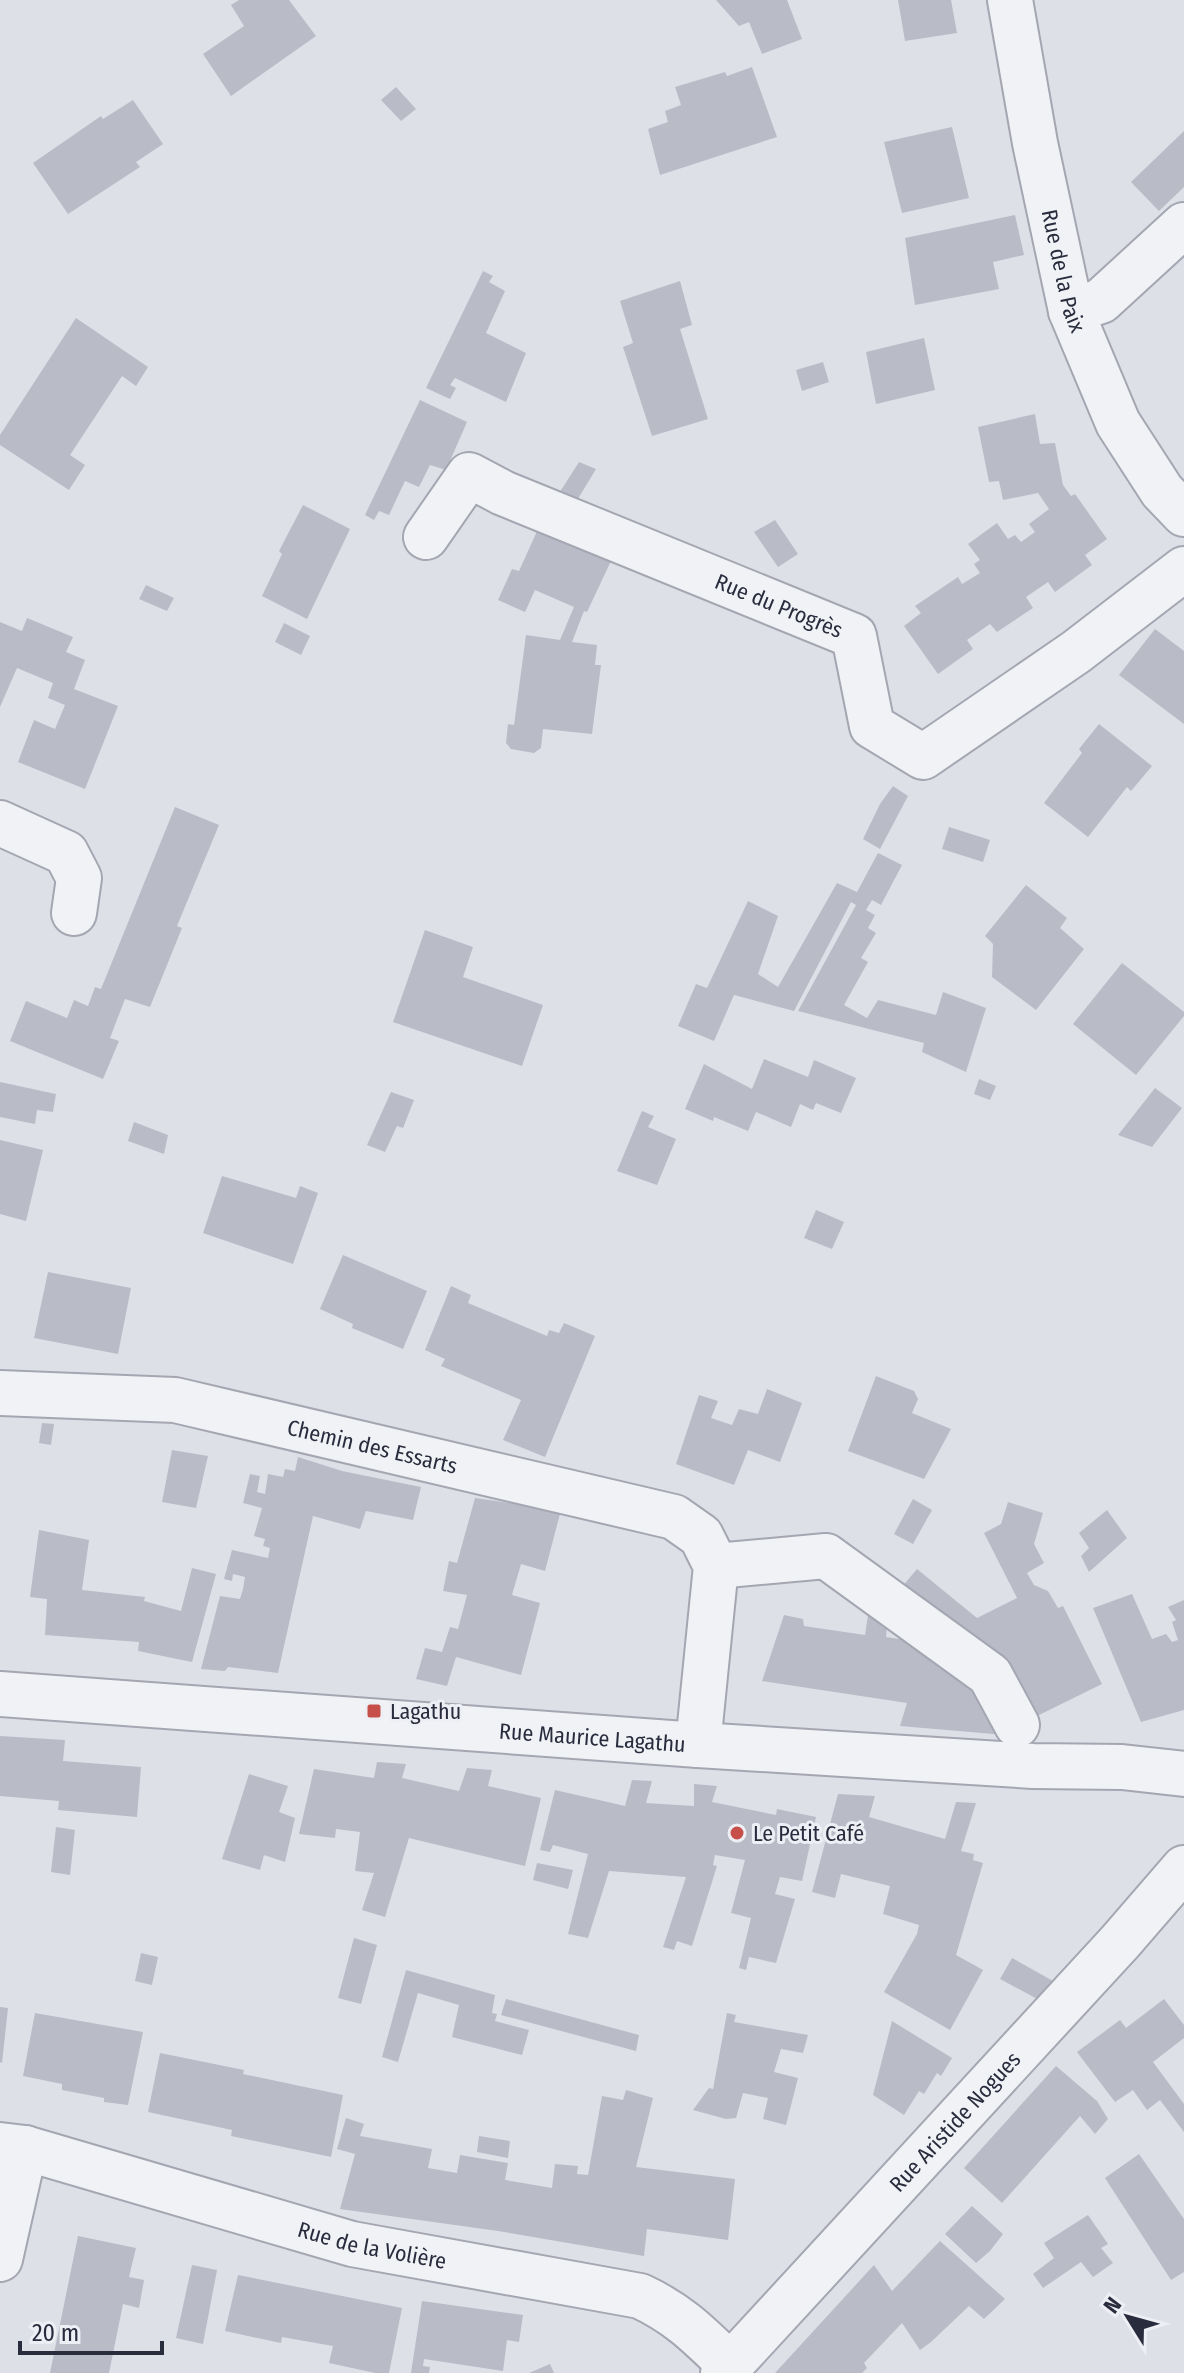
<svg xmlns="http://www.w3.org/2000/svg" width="1184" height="2373" font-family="'Fira Sans Condensed',sans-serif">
<rect width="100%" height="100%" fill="#dee0e7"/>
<g fill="#b9bbc7">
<path d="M239 0H289L316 36 231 96 203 54 244 26 231 5Z"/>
<path d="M716 0H787L802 39 762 54 749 22 739 26Z"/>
<path d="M898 0H951L957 33 905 41Z"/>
<path d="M752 67 777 137 660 175 648 129 668 122 665 111 681 105 675 87 725 72 727 76Z"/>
<path d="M396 87 416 109 401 121 381 100Z"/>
<path d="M133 100 163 144 136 162 140 167 68 214 33 163 101 116 103 119Z"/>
<path d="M952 127 969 198 902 213 884 142Z"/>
<path d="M1184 131V187L1159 211 1131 182Z"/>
<path d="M1015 215 1024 255 993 262 999 289 915 305 905 238Z"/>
<path d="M483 271 493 276 489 282 505 291 486 333 526 353 506 402 455 378 450 385 456 388 450 399 426 388Z"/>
<path d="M680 281 692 325 680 329 708 419 652 436 623 347 633 343 620 301Z"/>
<path d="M76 318 148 367 136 386 122 376 70 455 85 465 69 490 0 445V435Z"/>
<path d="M924 338 935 390 876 404 866 352Z"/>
<path d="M823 362 829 382 802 391 796 370Z"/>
<path d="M420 400 467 422 446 470 430 465 419 487 405 481 389 515 379 511 374 520 365 515Z"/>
<path d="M1035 414 1040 444 1055 443 1063 485 1071 496 1075 494 1107 539 1085 555 1092 565 1055 592 1048 582 1026 597 1033 608 997 632 990 624 967 640 973 649 938 674 904 626 921 613 915 606 958 577 962 584 980 573 974 564 980 560 968 544 997 523 1008 539 1015 535 1021 542 1035 532 1029 524 1049 509 1038 493 1003 500 999 481 989 482 978 427Z"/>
<path d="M579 462 596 469 573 507 556 498Z"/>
<path d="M303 505 350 529 307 619 262 596 282 554 279 551Z"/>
<path d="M775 520 798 554 778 567 754 532Z"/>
<path d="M538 529 611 561 587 612 584 611 572 642 597 645 595 665H601L592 734 543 729 541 748 534 753 511 749 506 743 508 724 514 725 526 635 560 640 574 607 535 590 525 612 498 600 512 569 519 571Z"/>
<path d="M146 585 174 598 167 611 139 599Z"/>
<path d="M27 618 73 637 66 652 85 660 74 689 118 706 85 789 18 762 34 720 55 729 65 705 48 698 53 683 17 668 0 707V622L22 631Z"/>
<path d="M284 623 310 636 301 655 275 642Z"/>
<path d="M1155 629 1184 651V724L1119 675Z"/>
<path d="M1099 724 1152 766 1131 791 1127 787 1088 837 1044 803 1082 753 1079 749Z"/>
<path d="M893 786 908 796 880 849 863 839 880 804Z"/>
<path d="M175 807 219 825 177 926 182 928 150 1007 125 999 110 1038 119 1041 103 1079 10 1041 26 1001 67 1018 74 1000 88 1006 95 987 101 989Z"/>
<path d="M949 827 990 840 983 862 942 849Z"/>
<path d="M878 853 902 865 881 905 872 900 866 910 875 915 868 928 876 933 861 958 868 962 844 1005 867 1018 878 1000 936 1015 943 992 986 1008 966 1072 922 1052 924 1043 798 1011 856 905 851 902 794 1011 734 995 714 1041 678 1026 696 984 707 988 748 901 778 916 758 974 778 987 837 883 857 892Z"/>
<path d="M1026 885 1067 918 1060 928 1084 949 1036 1010 992 977 993 944 985 936Z"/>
<path d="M425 930 473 947 463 977 543 1005 522 1066 393 1022Z"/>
<path d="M1122 963 1184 1012V1016L1136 1075 1073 1024Z"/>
<path d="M764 1059 808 1077 814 1060 856 1078 841 1113 816 1103 813 1110 800 1104 791 1127 756 1112 748 1131 714 1117 713 1121 685 1109 704 1064 752 1089Z"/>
<path d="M979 1079 996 1086 990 1100 974 1094Z"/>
<path d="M0 1082 56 1094 53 1112 37 1110 35 1124 0 1117Z"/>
<path d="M1155 1088 1182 1108 1152 1147 1118 1135Z"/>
<path d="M391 1092 414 1100 403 1128 397 1126 385 1152 367 1145Z"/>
<path d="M642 1111 654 1116 648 1127 676 1139 657 1185 617 1171Z"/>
<path d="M134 1122 168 1135 164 1154 128 1141Z"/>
<path d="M0 1140 43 1150 26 1221 0 1214Z"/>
<path d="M222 1176 296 1198 300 1186 318 1193 293 1264 203 1233Z"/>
<path d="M816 1210 844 1222 832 1249 804 1238Z"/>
<path d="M343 1255 427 1291 403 1349 352 1328 353 1324 320 1309Z"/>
<path d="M48 1272 131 1288 118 1354 34 1338Z"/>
<path d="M451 1286 471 1295 468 1303 547 1336 549 1330 559 1333 564 1323 595 1336 545 1457 503 1440 521 1400 441 1366 445 1359 425 1350Z"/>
<path d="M876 1376 914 1391 918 1399 912 1413 951 1429 924 1479 848 1451Z"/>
<path d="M767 1389 802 1403 780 1462 748 1450 734 1485 676 1464 699 1395 718 1401 711 1418 732 1425 739 1409 758 1414Z"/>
<path d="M42 1423 54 1424 51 1445 39 1443Z"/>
<path d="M172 1450 208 1456 196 1508 162 1502Z"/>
<path d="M298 1457 342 1471 421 1487 413 1520 366 1511 360 1529 313 1516 278 1673 228 1667 225 1671 201 1669 220 1596 240 1599 243 1589 245 1577 233 1574 232 1581 224 1579 232 1550 268 1558 270 1548 263 1546 265 1539 254 1536 262 1508 243 1503 250 1474 260 1476 257 1492 265 1494 268 1474 283 1477 285 1469 295 1471Z"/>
<path d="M475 1498 561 1510 545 1571 521 1564 512 1595 540 1603 521 1675 456 1657 447 1686 416 1679 425 1648 442 1652 450 1627 458 1629 467 1595 443 1591 449 1561 457 1563Z"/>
<path d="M913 1499 932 1510 913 1544 894 1534Z"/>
<path d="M1008 1502 1043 1513 1034 1544 1044 1563 1027 1573 1034 1585 1048 1591 1058 1608 1063 1606 1102 1684 1031 1719 901 1588 917 1569 977 1618 1017 1598 984 1533 1001 1524Z"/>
<path d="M1107 1510 1127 1538 1089 1572 1081 1556 1089 1548 1079 1533Z"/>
<path d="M39 1530 89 1540 82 1590 145 1597 144 1601 181 1611 192 1568 216 1574 192 1662 138 1651 139 1642 45 1635 47 1599 30 1597Z"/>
<path d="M1132 1594 1152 1639 1166 1634 1172 1642 1178 1640 1172 1622 1176 1620 1168 1607 1184 1600V1710L1141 1722 1093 1608Z"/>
<path d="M870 1602 888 1614 886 1637 927 1643 964 1672 1005 1735 900 1726 907 1703 762 1681 784 1615 803 1619 804 1626 865 1635Z"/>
<path d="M0 1736 65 1740 63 1761 141 1767 137 1817 58 1810 59 1801 0 1796Z"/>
<path d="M377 1762 406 1764 402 1778 459 1791 467 1768 492 1770 488 1786 541 1798 525 1866 409 1838 385 1917 362 1910 374 1873 355 1871 360 1832 336 1829 335 1838 299 1834 314 1769 374 1778Z"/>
<path d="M249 1774 288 1786 279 1812 295 1818 285 1862 264 1855 260 1870 222 1859Z"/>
<path d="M632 1780 652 1781 646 1803 694 1806V1784L717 1786 712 1802 776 1815 777 1809 816 1817 802 1881 780 1877 775 1894 795 1899 776 1963 749 1957 746 1970 739 1968 751 1918 731 1913 745 1860 715 1855 713 1865 717 1866 692 1946 677 1941 674 1950 663 1947 686 1877 609 1871 588 1938 568 1934 588 1854 553 1845 550 1852 540 1850 555 1790 625 1806Z"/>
<path d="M838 1794 875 1796 869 1817 945 1839 956 1802 976 1803 961 1851 974 1854 973 1860 983 1863 956 1955 983 1970 950 2030 884 1992 917 1934 919 1925 883 1914 890 1886 841 1874 835 1898 812 1892Z"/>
<path d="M56 1827 75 1830 70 1875 51 1872Z"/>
<path d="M537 1863 573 1870 568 1889 533 1880Z"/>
<path d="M354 1938 377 1945 361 2004 338 1998Z"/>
<path d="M141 1953 158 1957 152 1985 135 1981Z"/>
<path d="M1012 1958 1053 1981 1039 2000 1000 1979Z"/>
<path d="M406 1970 495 1995 492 2013 497 2014 495 2021 529 2030 522 2055 452 2037 459 2005 418 1993 398 2062 382 2057Z"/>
<path d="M506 1999 639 2035 636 2051 501 2015Z"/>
<path d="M1164 1999 1184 2025V2038L1153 2062 1184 2104V2132L1160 2100 1147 2110 1133 2090 1115 2102 1077 2052 1120 2020 1126 2028Z"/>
<path d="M0 2007 8 2008 2 2063 0 2062Z"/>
<path d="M35 2013 143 2032 128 2105 104 2102V2098L62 2090V2084L23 2076Z"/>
<path d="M727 2013 736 2015 734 2022 808 2035 803 2053 781 2049 774 2072 798 2078 786 2125 763 2119 768 2098 743 2093 736 2118 726 2119 693 2110 709 2088 713 2089Z"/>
<path d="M892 2021 952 2058 941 2076 937 2073 924 2094 919 2091 904 2115 873 2095Z"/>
<path d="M160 2053 244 2070 243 2074 343 2095 331 2157 231 2136 232 2130 148 2112Z"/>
<path d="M1056 2066 1097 2101 1108 2119 1095 2134 1080 2116 1002 2203 964 2168Z"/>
<path d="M626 2090 653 2098 636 2167 735 2179 728 2240 647 2229 644 2256 498 2231 340 2209 355 2154 337 2149 346 2118 364 2124 360 2136 432 2149 428 2168 457 2173 460 2155 508 2163 505 2180 552 2188 555 2164 578 2166 577 2174 588 2175 602 2096 623 2100Z"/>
<path d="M479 2136 510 2141 508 2158 477 2152Z"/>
<path d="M1139 2154 1184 2219V2272L1171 2280 1105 2178Z"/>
<path d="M972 2206 1003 2234 990 2251 976 2263 945 2234Z"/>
<path d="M1088 2215 1108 2244 1101 2248 1113 2263 1093 2277 1081 2262 1043 2288 1033 2274 1054 2258 1044 2243Z"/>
<path d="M78 2236 136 2248 129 2277 144 2280 139 2308 123 2304 109 2373H50Z"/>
<path d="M940 2241 1005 2299 984 2319 969 2306 931 2342 920 2350 902 2323 864 2363 867 2368 862 2373H775L874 2265 892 2291Z"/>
<path d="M192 2265 217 2270 203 2344 176 2338Z"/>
<path d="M238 2275 402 2308 389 2373H375L329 2363 333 2346 282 2337 281 2343 225 2331Z"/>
<path d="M422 2301 523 2315 519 2342 507 2340 503 2371 424 2359 423 2366 430 2367 429 2373H411Z"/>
<path d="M550 2364 554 2373H529Z"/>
</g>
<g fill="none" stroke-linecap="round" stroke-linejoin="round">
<defs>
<g id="minor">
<path id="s1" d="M1010 0 1035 143 1071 311 1118 423 1162 491 1184 514"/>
<path d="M1071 311 1101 301 1184 225"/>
<path id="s2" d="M426 537 469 475 503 493 854 636 872 726 923 757 1076 652 1184 569"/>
<path d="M0 823 66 853 79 878 74 913"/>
<path id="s3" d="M0 1393 175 1400 674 1517 701 1536 716 1566 698 1745"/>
<path d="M716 1566 826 1556 990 1675 1017 1725"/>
<path id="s4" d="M0 1694 698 1745 1033 1766 1122 1767 1184 1774"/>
<path id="s5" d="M0 2145 25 2148 352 2244 640 2296C679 2314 700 2336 730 2365"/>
<path d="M0 2259 25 2148"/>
<path id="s6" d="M723 2373 1120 1942 1184 1868"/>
</g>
</defs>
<use href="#minor" stroke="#a4a6b1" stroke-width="48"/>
<use href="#minor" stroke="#f1f2f6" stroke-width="44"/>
</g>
<g fill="#c74f49" stroke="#eeeff5" stroke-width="3">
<rect x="366" y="1703" width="16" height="16" rx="4"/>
<circle cx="737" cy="1833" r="8"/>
</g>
<g text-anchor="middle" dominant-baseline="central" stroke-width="6" stroke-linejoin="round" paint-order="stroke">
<g font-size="22" fill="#282c3d" stroke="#eeeff5">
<text stroke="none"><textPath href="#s1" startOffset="276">Rue de la Paix</textPath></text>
<text stroke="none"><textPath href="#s2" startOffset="412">Rue du Progrès</textPath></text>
<text stroke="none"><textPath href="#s3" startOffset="378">Chemin des Essarts</textPath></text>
<text stroke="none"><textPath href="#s4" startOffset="594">Rue Maurice Lagathu</textPath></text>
<text stroke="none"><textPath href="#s6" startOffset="342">Rue Aristide Nogues</textPath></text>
<text stroke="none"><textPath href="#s5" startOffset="386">Rue de la Volière</textPath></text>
</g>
<g font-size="22" fill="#282c3d" stroke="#eeeff5" text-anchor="start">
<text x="390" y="1711">Lagathu</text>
<text x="753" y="1833">Le Petit Café</text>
</g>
</g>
<g transform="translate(1128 2317) rotate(307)" stroke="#eeeff5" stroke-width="6" paint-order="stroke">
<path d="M0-6L14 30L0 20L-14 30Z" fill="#282c3d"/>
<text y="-12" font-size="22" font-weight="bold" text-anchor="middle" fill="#282c3d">N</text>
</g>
<path d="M20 2341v12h142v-12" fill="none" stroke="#282c3d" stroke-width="4"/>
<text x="32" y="2341" font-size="24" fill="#282c3d" stroke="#eeeff5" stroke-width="6" paint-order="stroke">20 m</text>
</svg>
